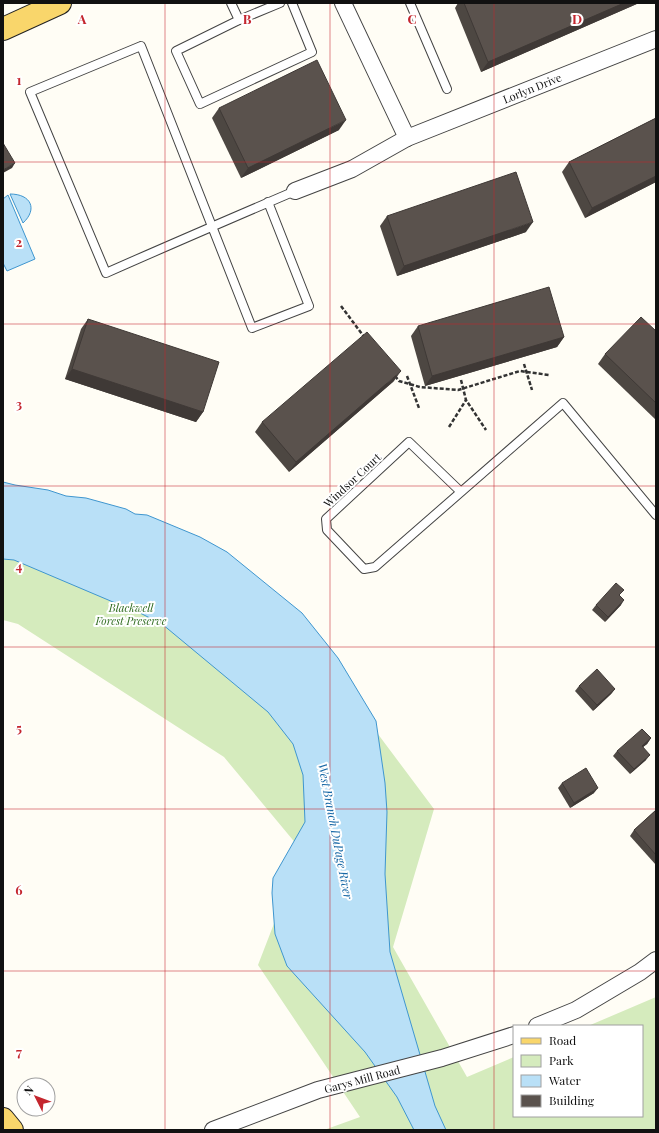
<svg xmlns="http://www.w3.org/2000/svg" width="659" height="1133" font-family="'Playfair Display',serif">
<rect width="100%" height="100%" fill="#fffdf5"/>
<path fill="#d5ebbd" d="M3 490 339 682 434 809 393 947 467 1077 514 1057V1116H642V1026H588L656 997V1130H324L360 1117 258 965 302 851 224 757 18 624 3 620Z"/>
<g fill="#b9e0f7" stroke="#3f96cf">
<path d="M10 194C31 194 38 209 23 223Z"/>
<path d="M8 195 35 259 7 271 3 263V199Z"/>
<path d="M3 482 15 485 48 490 66 496 86 498 126 509 135 514 147 515 200 537 227 552 302 613 338 658 376 721 385 783 387 812 385 874 390 952 435 1106 446 1130H414L397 1097 365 1052 287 966 275 934 272 893 273 878 305 822 303 775 293 744 268 712 162 624 128 607 113 602 14 560 3 559Z"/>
</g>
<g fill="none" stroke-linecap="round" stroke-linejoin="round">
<defs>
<g id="lane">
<path d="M231 3 239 20"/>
<path d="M280 3 239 20 176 51 200 104 312 52 292 3"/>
<path d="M410 3 447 89"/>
<path d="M268 202 309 306 252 328 141 46 30 92 106 273C169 245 232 218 295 191"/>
<path d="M461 492 409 442 326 519 327 530 364 569 375 567 563 403 656 515"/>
</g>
<g id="street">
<path d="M343 3 407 138"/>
<path d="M295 191 352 169 407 138 656 39"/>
<path d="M537 1026 576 1010 640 972 656 960"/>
<path d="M213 1130 318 1090 442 1058 514 1035"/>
</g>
<g id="primary">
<path d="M3 29 60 3"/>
<path d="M3 1119 12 1130"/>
</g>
</defs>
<use href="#lane" stroke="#444" stroke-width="10"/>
<use href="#street" stroke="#444" stroke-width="18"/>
<use href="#primary" stroke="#222" stroke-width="24"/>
<g stroke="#333" stroke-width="2.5" stroke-dasharray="4 2" stroke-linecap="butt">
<path d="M341 306 365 338"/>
<path d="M524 364 532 390"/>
<path d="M395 376 399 381 420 387 458 390 520 371 549 375"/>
<path d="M407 376 419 408"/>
<path d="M461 380 466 400 486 430"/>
<path d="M449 427 466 400"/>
</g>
<use href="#lane" stroke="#fff" stroke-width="8"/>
<use href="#street" stroke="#fff" stroke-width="16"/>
<use href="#primary" stroke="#f9d66b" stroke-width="22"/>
</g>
<g fill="#4d4742">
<path d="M458 3H639L481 72 455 8Z"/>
<path d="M219 108 339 130 241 178 212 118Z"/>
<path d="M656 118V182L585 218 562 172 569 162Z"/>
<path d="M387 216 526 232 397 276 380 226Z"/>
<path d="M88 319 203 412 196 422 65 379 81 329Z"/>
<path d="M418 326 564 337 557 347 425 386 411 336Z"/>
<path d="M656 331V420L598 364 605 354Z"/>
<path d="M394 381 289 472 255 432 262 422Z"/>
<path d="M620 596 621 605 605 622 592 610 596 605Z"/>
<path d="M579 686 615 689 611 694 593 711 575 691Z"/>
<path d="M651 738 647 744 643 747 646 760 630 774 613 756 617 751Z"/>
<path d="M562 783 594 793 570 808 558 788Z"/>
<path d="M656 810V865L630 836 634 830Z"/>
</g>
<g fill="#3f3936">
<path d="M624 3H639L481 72 488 62Z"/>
<path d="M346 120 339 130 241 178 248 168Z"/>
<path d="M15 163 12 168 3 173V170Z"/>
<path d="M656 176V182L585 218 592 208Z"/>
<path d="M533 222 526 232 397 276 404 266Z"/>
<path d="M564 337 557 347 425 386 432 376Z"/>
<path d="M72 369 203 412 196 422 65 379Z"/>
<path d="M401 371 394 381 289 472 296 462Z"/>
<path d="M624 600 621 605 605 622 608 617Z"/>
<path d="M615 689 611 694 593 711 597 705Z"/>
<path d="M651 738 647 744 638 751 642 746Z"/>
<path d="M650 755 646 760 630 774 634 769Z"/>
<path d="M598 788 594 793 570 808 574 803Z"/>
</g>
<g fill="#5a524d" stroke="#3f3936">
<path d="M464 3H624L488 62Z"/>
<path d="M317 60 346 120 248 168 219 108Z"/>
<path d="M656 118V176L592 208 569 162Z"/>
<path d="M3 143 15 163 3 170Z"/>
<path d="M516 172 533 222 404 266 387 216Z"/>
<path d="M549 287 564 337 432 376 418 326Z"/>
<path d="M641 317 656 331V403L605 354Z"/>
<path d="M88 319 219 362 203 412 72 369Z"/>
<path d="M367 332 401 371 296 462 262 422Z"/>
<path d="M616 583 624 590 619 595 624 600 608 617 596 605Z"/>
<path d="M597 669 615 689 597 705 579 686Z"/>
<path d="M642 729 651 738 642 746 650 755 634 769 617 751Z"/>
<path d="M586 768 598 788 574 803 562 783Z"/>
<path d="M656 810V855L634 830Z"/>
</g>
<path fill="none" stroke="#c4262e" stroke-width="1" stroke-opacity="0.55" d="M165 3V1130M330 3V1130M494 3V1130M3 162H656M3 324H656M3 486H656M3 647H656M3 809H656M3 971H656"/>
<g text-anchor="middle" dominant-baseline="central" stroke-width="4" stroke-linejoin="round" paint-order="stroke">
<g font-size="11" fill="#111" stroke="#fff">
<text transform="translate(532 88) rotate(-22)">Lorlyn Drive</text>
<text transform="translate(352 480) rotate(-43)">Windsor Court</text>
<text transform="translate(362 1079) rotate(-15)">Garys Mill Road</text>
</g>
<g font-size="11" font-style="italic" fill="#2f6b1f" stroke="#fff">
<text x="131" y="607">Blackwell<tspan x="131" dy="13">Forest Preserve</tspan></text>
</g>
<g font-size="12" font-style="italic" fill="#1768a6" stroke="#fff">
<text transform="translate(336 831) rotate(79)">West Branch DuPage River</text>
</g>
</g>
<g font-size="13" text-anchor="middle" font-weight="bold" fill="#c4262e" stroke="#fff" stroke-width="4" stroke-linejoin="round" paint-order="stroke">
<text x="82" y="24">A</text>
<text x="247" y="24">B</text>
<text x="412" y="24">C</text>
<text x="577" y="24">D</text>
<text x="19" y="85">1</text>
<text x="19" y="247">2</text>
<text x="19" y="409">3</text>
<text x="19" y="571">4</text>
<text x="19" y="733">5</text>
<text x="19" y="895">6</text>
<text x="19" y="1057">7</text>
</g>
<rect width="659" height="1133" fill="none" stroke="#111111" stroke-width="8"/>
<rect x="513" y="1025" width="130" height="92" fill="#ffffff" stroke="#a0a0a0"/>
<rect x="521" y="1038" width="20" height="6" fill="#f9d66b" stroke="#a0a0a0"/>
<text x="549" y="1045" font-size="12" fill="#111111">Road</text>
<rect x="521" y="1055" width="20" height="12" fill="#d5ebbd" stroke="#a0a0a0"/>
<text x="549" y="1065" font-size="12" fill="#111111">Park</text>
<rect x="521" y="1075" width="20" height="12" fill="#b9e0f7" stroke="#a0a0a0"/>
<text x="549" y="1085" font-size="12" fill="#111111">Water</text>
<rect x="521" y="1095" width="20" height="12" fill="#5a524d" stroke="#a0a0a0"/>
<text x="549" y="1105" font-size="12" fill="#111111">Building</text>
<g transform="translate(36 1097) rotate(312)"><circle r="19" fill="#ffffff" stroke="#a0a0a0"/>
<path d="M0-3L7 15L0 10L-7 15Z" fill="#c4262e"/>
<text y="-6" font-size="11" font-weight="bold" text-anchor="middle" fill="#111111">N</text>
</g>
</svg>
